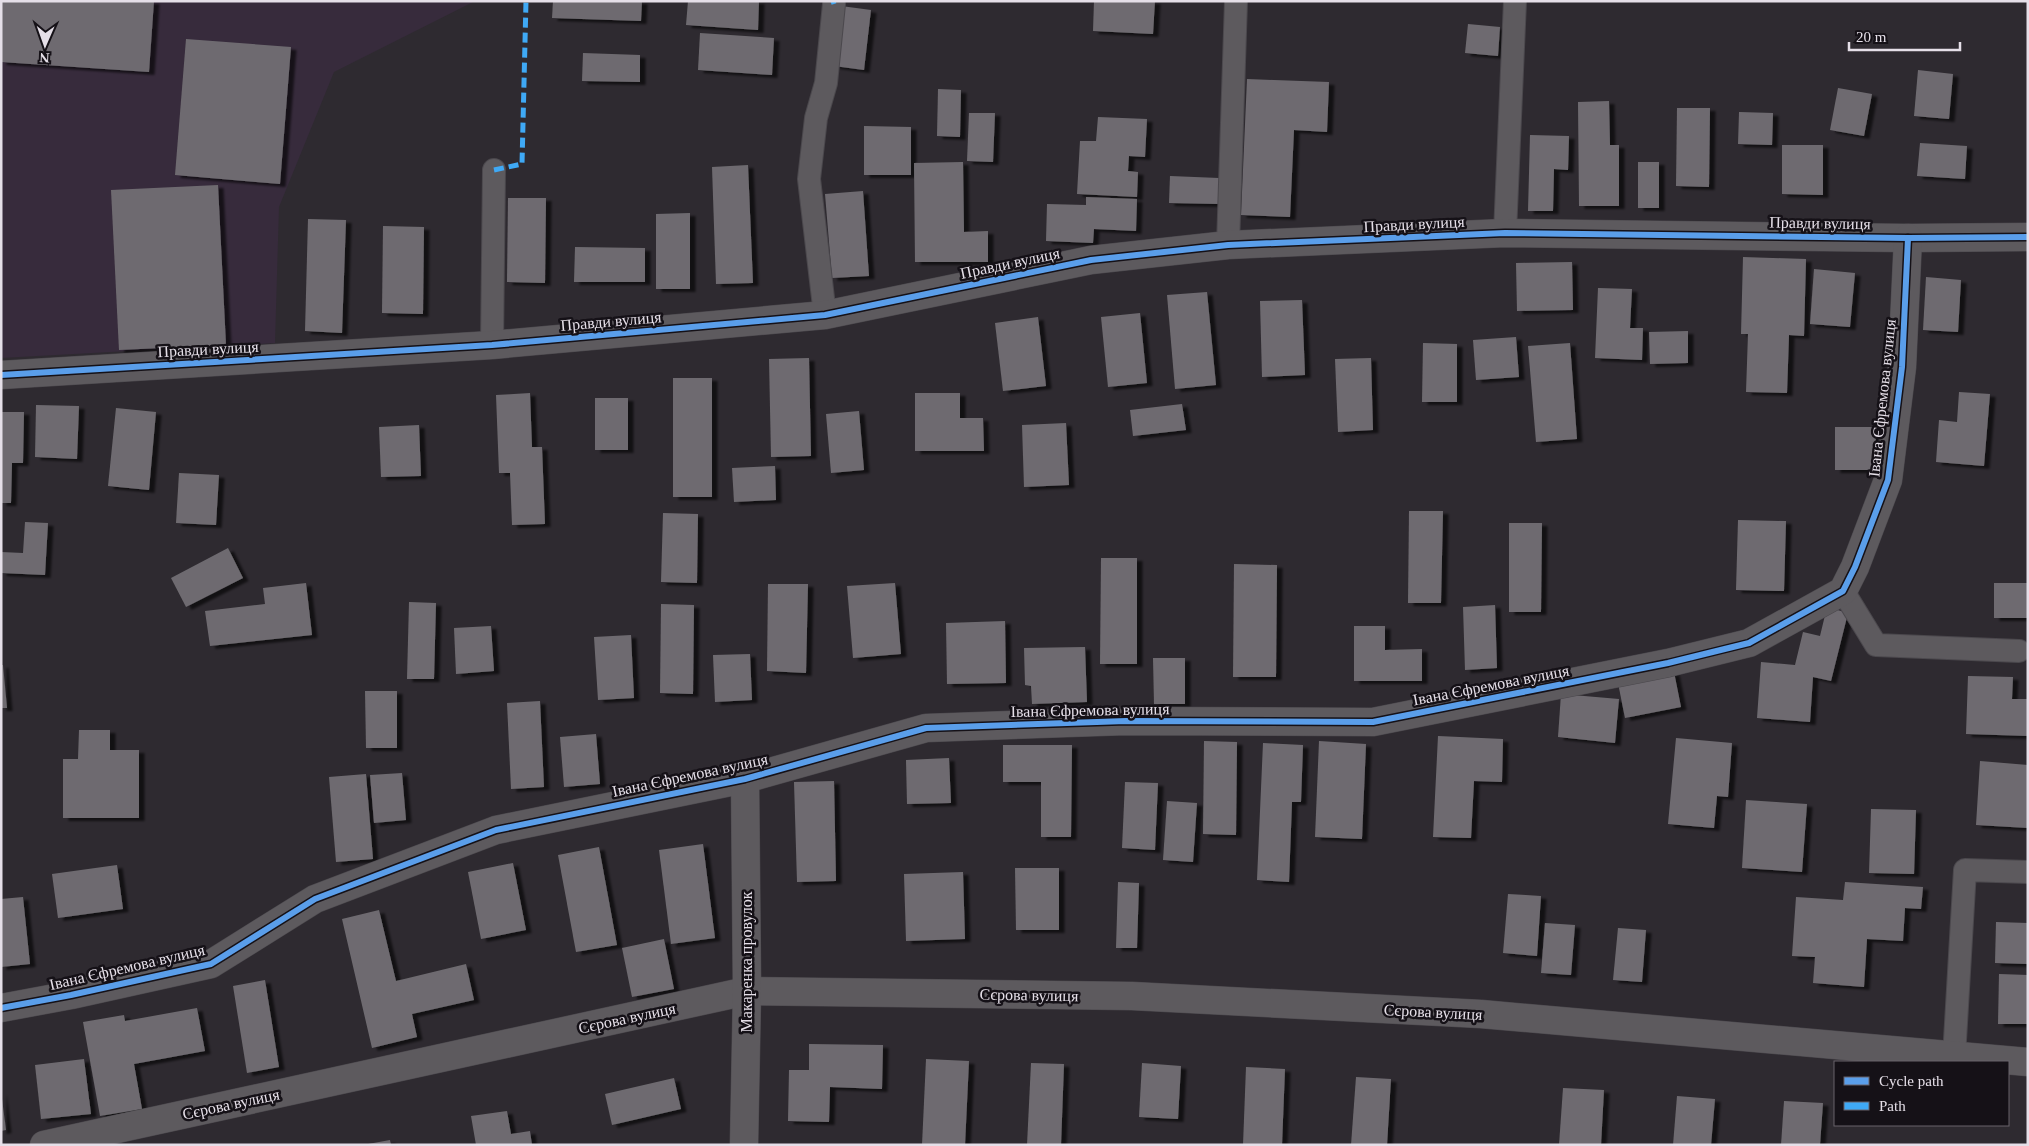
<svg xmlns="http://www.w3.org/2000/svg" width="2029" height="1146" font-family="'Times New Roman',serif">
<defs>
<filter id="shadow"><feDropShadow dx="5.5" dy="3" stdDeviation="1" flood-color="#0009"/></filter>
</defs>
<rect width="100%" height="100%" fill="#2e2a30"/>
<path fill="#372b3c" d="M1 1H475L334 72 279 207 275 343 1 358Z"/>
<g fill="#6e6b70" filter="url(#shadow)">
<path d="M1 1H154L149 72 1 62Z"/>
<path d="M553 1H642L641 21 552 18Z"/>
<path d="M688 1H759L758 30 686 25Z"/>
<path d="M1094 1H1155L1153 34 1093 31Z"/>
<path d="M841 6 871 10 864 70 834 66Z"/>
<path d="M1468 24 1500 27 1498 56 1465 53Z"/>
<path d="M700 33 774 38 772 75 698 70Z"/>
<path d="M186 39 291 47 280 184 175 175Z"/>
<path d="M583 53 640 55V82L582 81Z"/>
<path d="M1918 70 1953 74 1949 119 1914 116Z"/>
<path d="M1247 79 1329 82 1327 132 1294 130 1290 217 1241 215Z"/>
<path d="M1838 88 1872 94 1864 136 1830 130Z"/>
<path d="M938 89 961 90 960 137 937 136Z"/>
<path d="M1609 101 1610 145H1619V206H1579L1578 102Z"/>
<path d="M1677 108H1710L1709 187 1676 186Z"/>
<path d="M1739 112 1773 113 1772 145 1738 144Z"/>
<path d="M969 113H995L993 162 967 161Z"/>
<path d="M1098 117 1147 119 1145 157 1129 156 1128 171 1138 172 1137 197 1077 194 1080 141H1096Z"/>
<path d="M864 126 911 127V175H864Z"/>
<path d="M1530 135 1569 136 1568 170 1554 169 1553 211H1528Z"/>
<path d="M1920 143 1967 146 1965 179 1917 176Z"/>
<path d="M1782 145H1823V195L1782 194Z"/>
<path d="M963 162 964 232 988 231V262H915L914 163Z"/>
<rect x="1638" y="162" width="21" height="46"/>
<path d="M748 165 753 283 716 284 712 167Z"/>
<path d="M1170 176 1219 178V204L1169 203Z"/>
<path d="M218 185 226 345 119 350 111 190Z"/>
<path d="M863 191 869 276 832 278 825 194Z"/>
<path d="M1086 197 1137 199 1136 231 1094 229 1093 243 1046 241 1047 204 1086 205Z"/>
<path d="M508 198H546L545 283 507 282Z"/>
<path d="M690 213V289H656V214Z"/>
<path d="M308 219 346 220 342 333 305 331Z"/>
<path d="M383 226 424 227 423 314 382 313Z"/>
<path d="M575 247 645 248V282H574Z"/>
<path d="M1743 257 1806 259 1804 336 1789 335 1787 393 1746 392 1748 334H1741Z"/>
<path d="M1572 262 1573 310 1517 311 1516 263Z"/>
<path d="M1814 269 1855 273 1850 327 1810 324Z"/>
<path d="M1926 277 1961 280 1958 332 1923 330Z"/>
<path d="M1598 288 1632 289 1630 328H1643L1642 360 1595 358Z"/>
<path d="M1207 292 1216 385 1175 389 1167 295Z"/>
<path d="M1302 300 1305 375 1262 377 1260 301Z"/>
<path d="M1140 313 1147 383 1108 387 1101 317Z"/>
<path d="M1038 317 1046 386 1003 391 995 323Z"/>
<path d="M1688 331V363L1650 364 1649 332Z"/>
<path d="M1516 337 1519 377 1476 380 1473 340Z"/>
<path d="M1423 343 1457 344V402H1422Z"/>
<path d="M1570 343 1577 439 1536 442 1528 346Z"/>
<path d="M809 358 811 456 771 457 769 359Z"/>
<path d="M1371 358 1373 430 1338 432 1335 359Z"/>
<rect x="673" y="378" width="39" height="119"/>
<path d="M1959 392 1990 394 1984 466 1936 462 1939 420 1957 422Z"/>
<path d="M530 393 532 447H542L545 524 512 525 510 473H499L496 395Z"/>
<path d="M915 393H960V418H983L984 451H915Z"/>
<rect x="595" y="398" width="33" height="52"/>
<path d="M1182 404 1186 430 1133 436 1130 410Z"/>
<path d="M36 405 79 406 77 459 35 457Z"/>
<path d="M116 408 156 412 149 490 108 486Z"/>
<path d="M859 411 864 470 831 473 826 414Z"/>
<path d="M1 412H24L23 463H12L11 503H1Z"/>
<path d="M1066 423 1069 485 1024 487 1022 425Z"/>
<path d="M419 425 421 476 381 477 379 427Z"/>
<path d="M1835 427H1876L1875 470H1835Z"/>
<path d="M775 466 776 500 734 502 732 468Z"/>
<path d="M179 473 219 475 216 525 176 523Z"/>
<path d="M1409 511H1443L1441 603H1408Z"/>
<path d="M663 513 698 514 697 583 661 582Z"/>
<path d="M1738 520 1786 521 1784 591 1736 590Z"/>
<path d="M25 522 48 523 45 575 1 573V552L23 553Z"/>
<path d="M1509 523H1542L1541 612H1509Z"/>
<path d="M228 548 243 578 186 607 171 578Z"/>
<path d="M1101 558H1137V664H1100Z"/>
<path d="M1234 564 1277 565 1276 677H1233Z"/>
<path d="M306 583 312 635 210 646 205 611 265 604 263 588Z"/>
<path d="M895 583 901 654 853 658 847 586Z"/>
<rect x="1994" y="583" width="34" height="35"/>
<path d="M768 584H808L806 673 767 671Z"/>
<path d="M409 602 436 603 434 679H407Z"/>
<path d="M661 604 694 605 693 694 660 693Z"/>
<path d="M1495 605 1497 668 1465 670 1463 607Z"/>
<path d="M1827 607 1848 613 1831 681 1813 677 1810 722 1757 718 1761 662 1795 665 1803 632 1820 636Z"/>
<path d="M1005 621 1006 683 947 684 946 623Z"/>
<path d="M491 626 494 671 456 674 454 628Z"/>
<path d="M1354 626H1385V650L1422 649V681H1354Z"/>
<path d="M631 635 634 698 598 700 594 637Z"/>
<path d="M1085 647 1087 702 1032 704 1031 686 1025 685 1024 648Z"/>
<path d="M750 654 752 700 715 702 713 655Z"/>
<path d="M1153 658H1185V704H1154Z"/>
<path d="M1 665H3L7 708H1Z"/>
<path d="M1674 672 1681 707 1625 718 1618 683Z"/>
<path d="M1968 676 2013 677 2012 699H2028V736L1966 734Z"/>
<path d="M365 691H397V748H366Z"/>
<path d="M1561 694 1619 699 1615 743 1558 737Z"/>
<path d="M540 701 544 787 511 789 507 703Z"/>
<path d="M79 730H110V750H139V818H63V759H78Z"/>
<path d="M596 734 600 784 564 787 560 737Z"/>
<path d="M1438 736 1503 739 1502 782 1474 781 1471 838 1433 837Z"/>
<path d="M1676 738 1732 743 1728 797 1717 796 1714 828 1668 824Z"/>
<path d="M1204 741 1237 742 1236 835 1203 834Z"/>
<path d="M1319 741 1366 744 1362 839 1315 837Z"/>
<path d="M1263 743 1303 745 1301 802H1292L1289 882 1257 880Z"/>
<path d="M1003 745H1072L1071 837H1041V782H1003Z"/>
<path d="M949 758 951 803 907 804 906 760Z"/>
<path d="M1980 761 2028 765V828L1976 825Z"/>
<path d="M402 773 406 820 374 823 370 775Z"/>
<path d="M366 774 373 859 336 862 329 777Z"/>
<path d="M834 781 836 881 797 882 794 782Z"/>
<path d="M1125 782 1158 783 1155 850 1122 848Z"/>
<path d="M1746 800 1807 804 1802 872 1742 868Z"/>
<path d="M1167 801 1197 803 1193 862 1163 860Z"/>
<path d="M1871 809 1916 810 1914 874 1869 873Z"/>
<path d="M703 844 715 938 671 944 659 850Z"/>
<path d="M599 847 617 945 576 952 558 855Z"/>
<path d="M513 863 526 930 481 939 468 872Z"/>
<path d="M117 865 123 909 58 918 52 874Z"/>
<path d="M1015 868H1059V930H1016Z"/>
<path d="M963 872 965 939 906 941 904 874Z"/>
<path d="M1118 882 1139 883 1137 948H1116Z"/>
<path d="M1845 882 1923 887 1921 909 1905 908 1903 941 1867 939 1864 987 1813 983 1815 957 1792 956 1796 897 1843 900Z"/>
<path d="M1508 894 1541 896 1537 956 1503 953Z"/>
<path d="M23 897 30 964 1 967V899Z"/>
<path d="M379 910 396 981 466 964 474 1000 412 1014 417 1037 372 1048 342 919Z"/>
<path d="M1996 922 2028 923V964L1995 963Z"/>
<path d="M1545 923 1575 925 1571 975 1541 973Z"/>
<path d="M1618 928 1646 930 1642 982 1613 980Z"/>
<path d="M664 939 674 989 632 997 622 948Z"/>
<path d="M1999 974 2028 975V1024H1998Z"/>
<path d="M265 980 279 1067 247 1073 233 986Z"/>
<path d="M197 1008 205 1051 134 1064 142 1109 100 1116 83 1022 124 1015 125 1021Z"/>
<path d="M809 1044 883 1045 882 1089 830 1087 829 1122 788 1121 789 1070H809Z"/>
<path d="M84 1059 91 1114 41 1119 35 1065Z"/>
<path d="M926 1059 969 1061 965 1145H922Z"/>
<path d="M1031 1063 1064 1064 1061 1145H1027Z"/>
<path d="M1142 1063 1181 1066 1178 1119 1139 1117Z"/>
<path d="M1246 1067 1285 1069 1282 1145H1243Z"/>
<path d="M1356 1077 1391 1079 1387 1145H1351Z"/>
<path d="M674 1078 681 1109 612 1125 605 1094Z"/>
<path d="M1563 1088 1604 1090 1601 1145H1559Z"/>
<path d="M1 1091 6 1130 1 1131Z"/>
<path d="M1677 1096 1715 1099 1711 1145H1673Z"/>
<path d="M1784 1101 1823 1103 1820 1145H1781Z"/>
<path d="M507 1111 511 1134 530 1131 532 1145H476L471 1116Z"/>
<path d="M390 1140 391 1145H369L368 1144Z"/>
</g>
<g fill="none" stroke-linecap="round" stroke-linejoin="round">
<defs>
<g id="lane">
<path d="M1505 233 1515 1"/>
<path d="M1228 245 1236 1"/>
<path d="M825 315 809 179 816 118 826 83 834 4"/>
<path d="M492 345 494 170"/>
<path d="M1843 591 1876 645 2019 651"/>
<path d="M1954 1057 1965 870 2028 872"/>
</g>
<g id="street">
<path d="M1 375 492 345 825 315 1091 260 1228 245 1505 233 1908 238 2028 237"/>
<path d="M1 1008 71 995 211 964 315 899 496 830 745 779 926 728 1126 721 1373 722 1668 663 1749 643 1843 591 1855 567 1888 480 1902 367 1908 238"/>
<path d="M44 1145 747 991 1132 996 1481 1014 2028 1062"/>
<path d="M744 1145 747 991 745 779"/>
</g>
</defs>
<use href="#lane" stroke="#4b484d" stroke-width="24"/>
<use href="#street" stroke="#4b484d" stroke-width="29"/>
<use href="#lane" stroke="#5d5a5e" stroke-width="22"/>
<use href="#street" stroke="#5d5a5e" stroke-width="28"/>
<g stroke="#3fa9f5" stroke-width="5" stroke-dasharray="10 5" stroke-linecap="butt">
<path d="M833 1 834 4"/>
<path d="M494 170 522 164 526 1"/>
</g>
<defs>
<g id="cycleway">
<path d="M1 375 492 345 825 315 1091 260 1228 245 1505 233 1908 238 2028 237"/>
<path d="M1 1008 71 995 211 964 315 899 496 830 745 779 926 728 1126 721 1373 722 1668 663 1749 643 1843 591 1855 567 1888 480 1902 367 1908 238"/>
</g>
</defs>
<use href="#cycleway" stroke="#151117" stroke-width="9"/>
<use href="#cycleway" stroke="#5a9eea" stroke-width="6"/>
</g>
<g text-anchor="middle" dominant-baseline="central" stroke-width="5" stroke-linejoin="round" paint-order="stroke">
<g font-size="16" fill="#e5dfe8" stroke="#151117">
<text transform="translate(1820 223) rotate(1)">Правди вулиця</text>
<text transform="translate(1414 224) rotate(-3)">Правди вулиця</text>
<text transform="translate(1010 263) rotate(-12)">Правди вулиця</text>
<text transform="translate(611 321) rotate(-5)">Правди вулиця</text>
<text transform="translate(208 349) rotate(-3)">Правди вулиця</text>
<text transform="translate(1882 398) rotate(-84)">Івана Єфремова вулиця</text>
<text transform="translate(1491 685) rotate(-11)">Івана Єфремова вулиця</text>
<text transform="translate(1090 710) rotate(-1)">Івана Єфремова вулиця</text>
<text transform="translate(690 775) rotate(-12)">Івана Єфремова вулиця</text>
<text transform="translate(746 962) rotate(-90)">Макаренка провулок</text>
<text transform="translate(127 967) rotate(-13)">Івана Єфремова вулиця</text>
<text transform="translate(1029 995) rotate(1)">Сєрова вулиця</text>
<text transform="translate(1433 1012) rotate(3)">Сєрова вулиця</text>
<text transform="translate(627 1018) rotate(-12)">Сєрова вулиця</text>
<text transform="translate(231 1104) rotate(-12)">Сєрова вулиця</text>
</g>
</g>
<rect width="2029" height="1146" fill="none" stroke="#e5dfe8" stroke-width="5"/>
<rect x="1834" y="1061" width="175" height="65" fill="#151117" stroke="#68636b"/>
<rect x="1844" y="1077" width="25" height="8" fill="#5a9eea" stroke="#68636b"/>
<text x="1879" y="1086" font-size="15" fill="#e5dfe8">Cycle path</text>
<rect x="1844" y="1102" width="25" height="8" fill="#3fa9f5" stroke="#68636b"/>
<text x="1879" y="1111" font-size="15" fill="#e5dfe8">Path</text>
<g transform="translate(45 45) rotate(182)" stroke="#151117" stroke-width="4" paint-order="stroke">
<path d="M0-4L9 19L0 12L-9 19Z" fill="#e5dfe8"/>
<text y="-8" font-size="14" font-weight="bold" text-anchor="middle" fill="#e5dfe8">N</text>
</g>
<path d="M1849 42v8h111v-8" fill="none" stroke="#e5dfe8" stroke-width="2.5"/>
<text x="1856" y="42" font-size="15" fill="#e5dfe8" stroke="#151117" stroke-width="4" paint-order="stroke">20 m</text>
</svg>
